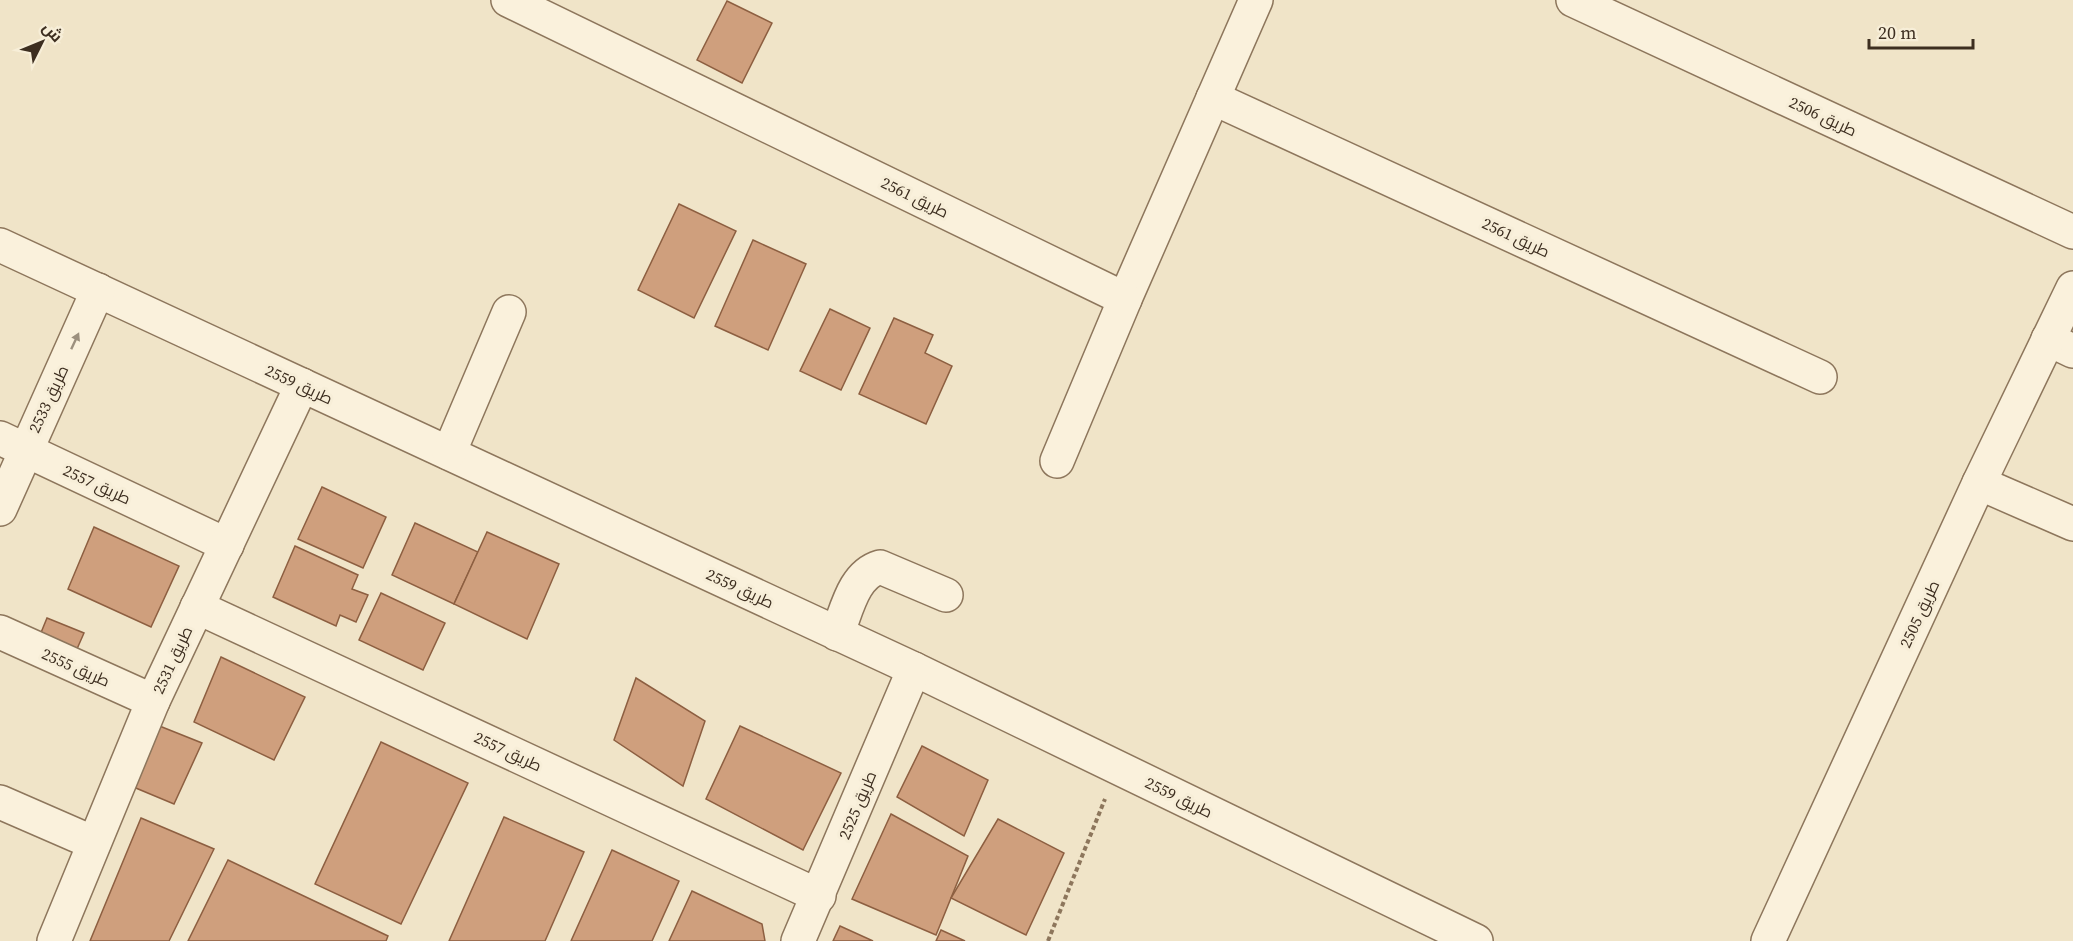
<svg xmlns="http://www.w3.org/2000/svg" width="2073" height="941" font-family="'Source Serif 4',Cairo,serif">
<rect width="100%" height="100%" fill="#f0e4c8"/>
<g fill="#cf9f7d" stroke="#8d5f41" stroke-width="1.5">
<path d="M727 1 772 23 742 83 697 60Z"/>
<path d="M679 204 736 231 694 318 638 290Z"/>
<path d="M753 240 806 264 768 350 715 326Z"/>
<path d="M830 309 870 328 841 390 800 371Z"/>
<path d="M894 318 933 335 925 353 952 366 926 424 859 394Z"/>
<path d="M322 487 386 517 363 568 298 539Z"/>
<path d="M415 523 478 552 454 604 392 575Z"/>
<path d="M94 527 179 566 151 627 68 589Z"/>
<path d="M487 532 559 564 527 639 454 604Z"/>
<path d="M295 546 358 575 352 589 368 595 356 622 340 615 336 626 273 597Z"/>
<path d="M381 593 445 623 423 670 359 640Z"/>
<path d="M47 618 84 633 73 658 38 640Z"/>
<path d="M221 657 305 697 274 760 194 722Z"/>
<path d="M636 678 705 721 683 786 614 740Z"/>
<path d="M157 725 202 743 174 804 131 786Z"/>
<path d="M740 726 841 773 803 850 706 799Z"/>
<path d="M381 742 468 783 401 924 315 884Z"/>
<path d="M922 746 988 780 964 836 897 797Z"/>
<path d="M891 814 968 856 936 935 852 899Z"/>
<path d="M504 817 584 852 545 941H449Z"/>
<path d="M141 818 214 849 169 941H90Z"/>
<path d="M998 819 1064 853 1026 935 951 898Z"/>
<path d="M612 850 679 881 652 941H571Z"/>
<path d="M228 860 388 936 386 941H188Z"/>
<path d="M692 891 762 924 765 941H669Z"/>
<path d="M840 926 873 941H833Z"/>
<path d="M941 930 965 941H936Z"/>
</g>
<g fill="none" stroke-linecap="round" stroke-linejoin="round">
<defs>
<g id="minor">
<path d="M508 0 1125 299 1256 0"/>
<path d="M1573 0 2073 232"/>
<path d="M1213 98 1820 377"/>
<path d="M0 245 914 669 1476 941"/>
<path d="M2048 339 2073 351"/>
<path d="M0 438 227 545"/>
<path d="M449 453 509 312"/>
<path d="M1057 461 1125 299"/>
<path d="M1979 483 2073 524"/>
<path d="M0 509 98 290"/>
<path d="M197 607 819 896"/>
<path d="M0 632 153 701"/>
<path d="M837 634C847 610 853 575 880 567L946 595"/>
<path d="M0 802 94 843"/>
<path d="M54 941 153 701 302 385"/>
<path d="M798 941 914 669"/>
<path d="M1768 941 1979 483 2073 288"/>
</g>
</defs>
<use href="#minor" stroke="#8d765c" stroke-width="36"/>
<path stroke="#8d765c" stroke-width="4" stroke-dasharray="4.5 3" stroke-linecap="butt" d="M1048 941 1105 799"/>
<use href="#minor" stroke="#faf1dc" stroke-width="33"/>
</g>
<defs><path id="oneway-solid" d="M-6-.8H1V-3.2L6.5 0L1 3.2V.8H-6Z" transform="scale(1.5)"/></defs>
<use fill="#9c907e" href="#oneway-solid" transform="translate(75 341) rotate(-65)"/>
<g text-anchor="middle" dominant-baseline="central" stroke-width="6" stroke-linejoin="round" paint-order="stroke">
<g font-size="16" fill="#3d2e20" stroke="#f7eed8">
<text transform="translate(1823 116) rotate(25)">طريق 2506</text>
<text transform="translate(915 197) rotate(26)">طريق 2561</text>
<text transform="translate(1516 237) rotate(25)">طريق 2561</text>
<text transform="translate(299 384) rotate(25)">طريق 2559</text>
<text transform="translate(48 399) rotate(-65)">طريق 2533</text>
<text transform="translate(97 484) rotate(25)">طريق 2557</text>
<text transform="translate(740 588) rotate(25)">طريق 2559</text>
<text transform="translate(1919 614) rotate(-65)">طريق 2505</text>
<text transform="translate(172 660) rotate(-65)">طريق 2531</text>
<text transform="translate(76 667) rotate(24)">طريق 2555</text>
<text transform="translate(508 751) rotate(25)">طريق 2557</text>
<text transform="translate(1179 797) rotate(26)">طريق 2559</text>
<text transform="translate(857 805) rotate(-67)">طريق 2525</text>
</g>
</g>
<g transform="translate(42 42) rotate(47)" stroke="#f7eed8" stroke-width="4.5" paint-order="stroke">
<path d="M0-4.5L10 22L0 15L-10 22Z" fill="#3d2e20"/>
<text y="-9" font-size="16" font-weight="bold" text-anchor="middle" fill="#3d2e20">ش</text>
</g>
<path d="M1869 39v9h104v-9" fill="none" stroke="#3d2e20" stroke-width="3"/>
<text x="1878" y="39" font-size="18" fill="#3d2e20" stroke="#f7eed8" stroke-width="4.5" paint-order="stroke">20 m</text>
</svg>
